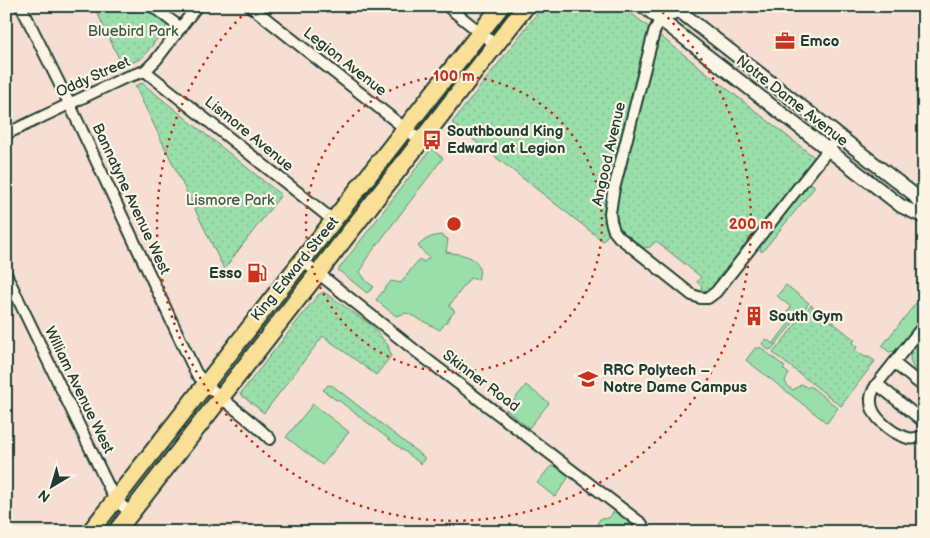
<svg xmlns="http://www.w3.org/2000/svg" width="930" height="538" font-family="'Balsamiq Sans',sans-serif">
<defs>
<pattern id="park-dots" width="8" height="8" patternUnits="userSpaceOnUse" patternTransform="scale(1.25)"><rect width="8" height="8" fill="#9adeaa"/><path d="M2 2h.1M6 6h.1" fill="none" stroke="#84bf93" stroke-width="1.8" stroke-linecap="round"/></pattern>
</defs>
<rect width="100%" height="100%" fill="#f6dfd2"/>
<filter id="ink" filterUnits="userSpaceOnUse"><feTurbulence type="fractalNoise" baseFrequency=".02" numOctaves="2"/><feDisplacementMap in="SourceGraphic" scale="10" xChannelSelector="R" yChannelSelector="G"/><feConvolveMatrix kernelMatrix="1 2 1 2 8 2 1 2 1" color-interpolation-filters="sRGB"/></filter>
<g filter="url(#ink)">
<g fill="#9adeaa" stroke="#5c8e6f">
<path d="M408 136 407 147 320 256 323 251 364 199 385 163Z"/>
<path d="M431 149 443 158 364 262 365 264 360 272 367 282 374 287 367 293 338 270Z"/>
<path d="M811 184 814 185V188L762 252 760 250 761 244 806 187Z"/>
<path d="M441 235 448 239 446 252C464 255 485 256 478 280L470 278 449 306 455 311 440 330 407 313 396 316 376 300 391 281 401 283 419 259 424 262 429 258 418 246C425 239 431 236 441 235Z"/>
<path d="M786 285 809 303 772 349 769 350 762 344 766 339 773 344 792 319 786 314 791 307 777 296Z"/>
<path d="M924 293V315L895 351 889 352 882 346Z"/>
<path d="M756 347 758 349 760 347 785 367 783 369 789 374 785 381 788 387 793 390 802 384 807 388 810 386 838 408 827 423 746 360Z"/>
<path d="M328 385 333 386 425 458 421 464 337 399 336 400 323 390Z"/>
<path d="M526 385 549 403 529 428 506 410Z"/>
<path d="M313 404 349 432 322 465 286 437Z"/>
<path d="M553 466C561 465 568 471 568 478L555 497 537 483 550 467Z"/>
<path d="M615 510 627 520 630 525 628 532H607L597 524 600 519 609 518Z"/>
</g>
<g fill="url(#park-dots)" stroke="#5c8e6f">
<path d="M94 6H146L169 24 142 58 123 67Z"/>
<path d="M543 6H622L814 157 711 291 701 290 702 286 697 282 701 277 656 241 650 247 644 248 620 229 617 222 603 241 452 123Z"/>
<path d="M142 83 281 195 224 269 135 86Z"/>
<path d="M324 292 371 325 388 345 391 356 376 375 323 336 264 413 240 394 318 295Z"/>
<path d="M811 305 855 340 852 343 857 347 855 350 865 357H869L875 361 841 406 773 353Z"/>
<path d="M924 333V378C902 361 909 352 924 333Z"/>
</g>
<g fill="none" stroke-linecap="round" stroke-linejoin="round">
<defs>
<g id="minor">
<path d="M21 6 69 103 196 373C217 399 247 415 270 439"/>
<path d="M152 6 181 28"/>
<path d="M250 6 421 141"/>
<path d="M447 6 496 45"/>
<path d="M679 11 660 20 654 32 613 193 610 213 611 221 614 231 619 237 692 295 701 298H708L716 292 839 136"/>
<path d="M145 71 334 221"/>
<path d="M6 134 124 78 145 71 156 60 197 6"/>
<path d="M303 261 417 352 642 524 636 532"/>
<path d="M6 274 115 500 131 513"/>
<path d="M924 325 877 384C873 390 870 396 871 402 871 417 892 433 905 437 911 440 918 438 924 435"/>
<path d="M894 363 924 387"/>
<path d="M877 384 924 422"/>
</g>
<g id="tertiary">
<path d="M643 6 901 206 924 217"/>
<path d="M673 6 912 193 924 208"/>
</g>
<g id="primary">
<path d="M90 532C227 356 364 181 501 6"/>
<path d="M116 532 526 6"/>
</g>
</defs>
<use href="#minor" stroke="#1f3d34" stroke-width="14"/>
<use href="#tertiary" stroke="#1f3d34" stroke-width="16"/>
<use href="#primary" stroke="#1f3d34" stroke-width="20"/>
<use href="#minor" stroke="#fcf5e5" stroke-width="10"/>
<use href="#tertiary" stroke="#fcf5e5" stroke-width="12"/>
<use href="#primary" stroke="#fadf96" stroke-width="16"/>
</g>
</g>
<g fill="none" stroke="#c8321e" stroke-width="2.5" stroke-dasharray="2.5 5">
<circle cx="454" cy="224" r="148"/>
<path d="M657 7A297 297 0 1 1 251 7"/>
</g>
<defs>
<symbol id="office-bare" viewBox="-9 -9 18 18"><path d="M-6-3h4V-5.5h4V-3h4V5H-6ZM-1-4.5V-3h2v-1.5ZM-6 0V1H6V0Z" fill="#c8321e" stroke="#fcf5e5" stroke-width="2.5" paint-order="stroke"/></symbol>
<symbol id="bus-bare" viewBox="-9 -9 18 18"><path d="M-5-6H5V4H4V6H2V4H-2V6H-4V4H-5ZM-3.5-4V0h7V-4ZM-3.5 1.2v1.5H-2V1.2ZM2 1.2v1.5H3.5V1.2Z" fill="#c8321e" stroke="#fcf5e5" stroke-width="2.5" paint-order="stroke"/></symbol>
<symbol id="fuel-bare" viewBox="-9 -9 18 18"><path d="M-5.5-6h7V0h2V4h1.3V-2.5L3-4.5l.8-.8L6-3V5H2.5V1h-1V6h-7ZM-4.2-4.7v3.2H.2V-4.7Z" fill="#c8321e" stroke="#fcf5e5" stroke-width="2.5" paint-order="stroke"/></symbol>
<symbol id="building-bare" viewBox="-9 -9 18 18"><path d="M-4-6H4V6H1V3H-1V6H-4ZM-2.5-4.3h1.7v1.8h-1.7ZM.8-4.3h1.7v1.8H.8ZM-2.5-1h1.7V.8h-1.7ZM.8-1h1.7V.8H.8Z" fill="#c8321e" stroke="#fcf5e5" stroke-width="2.5" paint-order="stroke"/></symbol>
<symbol id="university-bare" viewBox="-9 -9 18 18"><path d="M0-5L7-2L0 1L-7-2ZM-4 1L0 2.5L4 1V4Q0 6-4 4Z" fill="#c8321e" stroke="#fcf5e5" stroke-width="2.5" paint-order="stroke"/></symbol>
</defs>
<g fill-rule="evenodd">
<use href="#office-bare" x="771" y="27" width="28" height="28"/>
<use href="#bus-bare" x="418" y="126" width="28" height="28"/>
<use href="#fuel-bare" x="243" y="259" width="28" height="28"/>
<use href="#building-bare" x="740" y="302" width="28" height="28"/>
<use href="#university-bare" x="574" y="365" width="28" height="28"/>
</g>
<g text-anchor="middle" dominant-baseline="central" stroke-width="4.5" stroke-linejoin="round" paint-order="stroke">
<g font-size="15" fill="#385d4c" stroke="#fcf5e5">
<text x="133" y="31">Bluebird Park</text>
<text x="230" y="200">Lismore Park</text>
</g>
<g font-size="15" font-weight="bold" fill="#1f3d34" stroke="#fcf5e5" text-anchor="start">
<text x="800" y="41">Emco</text>
<text x="447" y="131">Southbound King<tspan x="447" dy="17">Edward at Legion</tspan></text>
<text x="242" y="273" text-anchor="end">Esso</text>
<text x="769" y="316">South Gym</text>
<text x="603" y="370">RRC Polytech –<tspan x="603" dy="17">Notre Dame Campus</tspan></text>
</g>
<g font-size="15" fill="#1f3d34" stroke="#fcf5e5">
<text transform="translate(345 62) rotate(38)">Legion Avenue</text>
<text transform="translate(93 77) rotate(-24)">Oddy Street</text>
<text transform="translate(792 101) rotate(38)">Notre Dame Avenue</text>
<text transform="translate(249 134) rotate(39)">Lismore Avenue</text>
<text transform="translate(609 154) rotate(-77)">Angood Avenue</text>
<text transform="translate(131 199) rotate(65)">Bannatyne Avenue West</text>
<text transform="translate(295 269) rotate(-51)">King Edward Street</text>
<text transform="translate(481 381) rotate(37)">Skinner Road</text>
<text transform="translate(79 390) rotate(64)">William Avenue West</text>
</g>
</g>
<circle cx="454" cy="224" r="8" fill="#c8321e" stroke="#fcf5e5" stroke-width="2.5"/>
<g font-size="15" text-anchor="middle" font-weight="bold" fill="#c8321e" stroke="#fcf5e5" stroke-width="4.5" stroke-linejoin="round" paint-order="stroke">
<text x="454" y="81">100 m</text>
<text x="751" y="229">200 m</text>
</g>
<rect width="930" height="538" fill="none" stroke="#fcf5e5" stroke-width="25"/>
<rect x="12" y="12" width="905" height="513" fill="none" stroke="#1f3d34" stroke-width="2" filter="url(#ink)"/>
<g transform="translate(52 486) rotate(218)" stroke="#fcf5e5" stroke-width="4" paint-order="stroke">
<path d="M0-4L9 19L0 12L-9 19Z" fill="#1f3d34"/>
<text y="-8" font-size="14" font-weight="bold" text-anchor="middle" fill="#1f3d34">N</text>
</g>
</svg>
